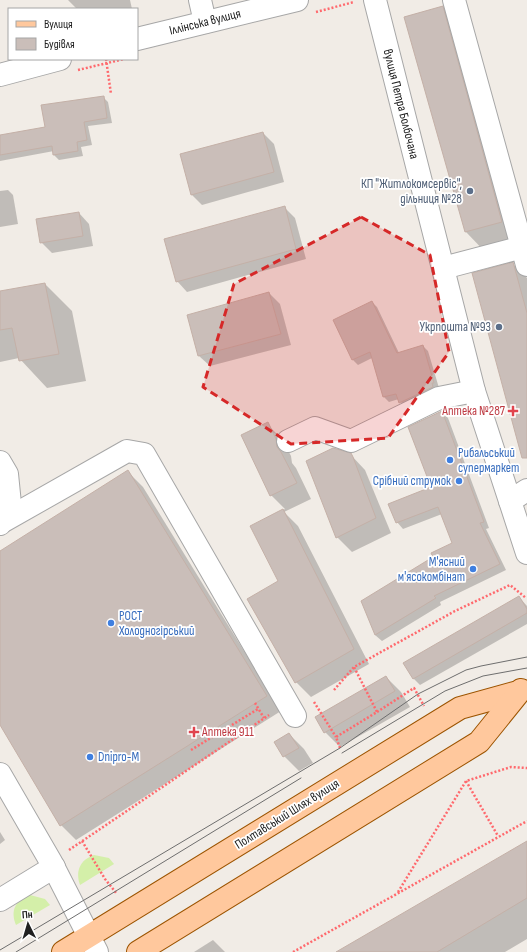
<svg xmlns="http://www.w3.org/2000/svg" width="527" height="952" font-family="'Sofia Sans Condensed',sans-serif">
<rect width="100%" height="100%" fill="#f1ece6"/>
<g fill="#d4efa9">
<path d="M94 855 109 858 114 864 80 885C75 871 80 860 94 855Z"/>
<path d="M30 895 45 899 50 905 16 925C10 911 15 900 30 895Z"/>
</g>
<g fill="#0003">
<path d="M68 0H132H130L132 9H77Z"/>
<path d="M442 7 466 31 525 246 489 256 466 232 405 17Z"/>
<path d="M103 97 108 102 112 123 88 126 92 145 81 147 83 156 59 160 54 155V151L0 161V136L46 128Z"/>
<path d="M263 133 274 144 284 182 202 205 191 194Z"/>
<path d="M8 190 13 195 18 224 0 227V191Z"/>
<path d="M284 207 295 218 306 259 187 292 177 281Z"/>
<path d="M79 213 89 224 93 246 52 253 41 242Z"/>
<path d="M513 264 527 278V447Z"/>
<path d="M45 284 72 311 86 381 47 388 19 358 0 362V292Z"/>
<path d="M269 293 280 304 291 345 210 366 199 356 188 316Z"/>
<path d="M372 302 377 307 399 353 423 346 428 351 439 388 405 408 399 399 389 402 384 397 372 358 358 365 353 360 334 321Z"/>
<path d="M442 412 448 418 489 528 486 529 506 570 440 602 441 605 382 641 375 635 434 558 453 544 442 514 403 529 397 522 432 488Z"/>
<path d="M267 424 282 439 291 456 292 463 296 468 311 499 284 512 298 526 369 664 311 697 296 682 279 581 252 526 285 509 271 495Z"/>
<path d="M350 454 365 470 391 533 352 552 337 537Z"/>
<path d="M128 472 143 487 281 711 76 840 61 825 0 723V552Z"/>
<path d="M519 597 527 606V624L420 685 413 678Z"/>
<path d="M386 677 401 692 410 707 340 747 325 732Z"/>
<path d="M289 734 304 749 313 763 299 771 284 756Z"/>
<path d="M0 832 5 840 0 844Z"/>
<path d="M527 842V939L505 952H340Z"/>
<path d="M213 940 225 952H194Z"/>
</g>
<g fill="#cabeb9" stroke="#c4b0a7">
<path d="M443 6 502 222 465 232 404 17Z"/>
<path d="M104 96 107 118 84 122 87 140 77 142 78 151 53 155 52 146 0 155V135L45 127 41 105Z"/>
<path d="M263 132 274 172 191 195 180 154Z"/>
<path d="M285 206 296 249 176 282 164 239Z"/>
<path d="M79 212 83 236 40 243 36 219Z"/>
<path d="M513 262 527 313V458H522L472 273Z"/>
<path d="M45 283 59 354 19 361 12 328 0 330V291Z"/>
<path d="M269 292 281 334 198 356 187 315Z"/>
<path d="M372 301 397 353 423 345 434 383H432L433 387 399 403 396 394 383 397 370 352 352 360 333 320Z"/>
<path d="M442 411 484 522 480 523 500 564 434 596 436 598 375 635 361 601 433 557 431 553 452 543 438 507 396 523 388 504 431 487 408 427Z"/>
<path d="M268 422 276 439 277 447 281 452 297 483 270 496 241 435Z"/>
<path d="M333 448 351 453 353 457 376 518 336 538 306 461Z"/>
<path d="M128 470 267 696 60 826 0 725V551Z"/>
<path d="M283 509 354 649 295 683 247 599 278 581 250 526Z"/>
<path d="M519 596 527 609V613L413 679 403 663Z"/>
<path d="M386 676 395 691 324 733 315 717Z"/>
<path d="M289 733 299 748 283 757 274 742Z"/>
<path d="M527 841V898L437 952H336Z"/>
</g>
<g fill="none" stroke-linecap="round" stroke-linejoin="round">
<defs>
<g id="minor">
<path d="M200 0 205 22"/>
<path d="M375 0 474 391 527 553"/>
<path d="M454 0 527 265"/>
<path d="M137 39 297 0"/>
<path d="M0 75 60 59"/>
<path d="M443 268 527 246"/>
<path d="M288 441 315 428 351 441 439 398 474 391"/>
<path d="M0 462 7 474 10 504 0 524"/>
<path d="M510 501 527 490"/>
<path d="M0 523 127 451 144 454 295 716"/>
<path d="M0 774 51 862 97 952"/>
<path d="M0 900 54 867"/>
</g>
<g id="major">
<path d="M63 952 460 708 518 692"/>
<path d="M138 952 479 742 521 690"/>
</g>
</defs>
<use href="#minor" stroke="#a7a7a7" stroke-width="24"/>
<use href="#major" stroke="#9c5400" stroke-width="24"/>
<g stroke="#ff696d" stroke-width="2.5" stroke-dasharray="2 2" stroke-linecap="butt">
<path d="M316 12 354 2"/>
<path d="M106 59 111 94"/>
<path d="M78 70 124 59"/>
<path d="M334 690 354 667 455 611 510 585 526 598"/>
<path d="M314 702 336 737"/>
<path d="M255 703 264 718"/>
<path d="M377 712 414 688 424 706"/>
<path d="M340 748 336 737 377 712 354 667"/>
<path d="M191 750 258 709"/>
<path d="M466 781 498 836"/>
<path d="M82 841 105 879 117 894"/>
<path d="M69 850 269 715"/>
<path d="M398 892 466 781 511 767 527 768"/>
<path d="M293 952 527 821"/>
</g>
<use href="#minor" stroke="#fff" stroke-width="22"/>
<use href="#major" stroke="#ffc89d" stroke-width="22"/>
<g stroke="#6e6e6e" stroke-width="1">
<path d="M342 753 445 691 483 676 527 668"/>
<path d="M0 950 340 748 418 694 466 670 481 666 527 657"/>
<path d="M16 952 301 778"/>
</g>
</g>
<path fill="#d62828" fill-opacity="0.2" stroke="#d62828" stroke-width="3" stroke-dasharray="8 5" stroke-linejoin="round" d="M361 217 430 255 449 352 388 438 291 444 203 387 234 284Z"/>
<g fill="#5c6f8a" stroke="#fff" stroke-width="1.5">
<circle cx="470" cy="191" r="4"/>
<circle cx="499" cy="327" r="4"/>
</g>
<g fill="#e0444e" stroke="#fff" stroke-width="1.5">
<path d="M511 405h4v4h4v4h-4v4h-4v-4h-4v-4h4z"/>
<path d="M192 726h4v4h4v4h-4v4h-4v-4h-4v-4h4z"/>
</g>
<g fill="#3f7fe0" stroke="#fff" stroke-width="1.5">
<circle cx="450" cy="460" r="4"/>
<circle cx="459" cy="481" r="4"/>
<circle cx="473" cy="569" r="4"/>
<circle cx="111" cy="623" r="4"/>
<circle cx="90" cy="757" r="4"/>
</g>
<g text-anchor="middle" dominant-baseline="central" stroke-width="3.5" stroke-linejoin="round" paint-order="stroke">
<g font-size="13" fill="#202020" stroke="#fff">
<text transform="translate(205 22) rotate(-14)">Іллінська вулиця</text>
<text transform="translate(401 104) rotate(76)">вулиця Петра Болбочана</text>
<text transform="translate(287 814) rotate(-32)">Полтавський Шлях вулиця</text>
</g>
<g font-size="13" fill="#4e5e75" stroke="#fff" text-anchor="end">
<text x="462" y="184">КП "Житлокомсервіс",<tspan x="462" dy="15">дільниця №28</tspan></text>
<text x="491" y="327">Укрпошта №93</text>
</g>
<g font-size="13" fill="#be3a42" stroke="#fff" text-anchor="end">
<text x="505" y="411">Аптека №287</text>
<text x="202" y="732" text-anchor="start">Аптека 911</text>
</g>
<g font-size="13" fill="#366cbe" stroke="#fff" text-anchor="start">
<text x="458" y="453">Рибальський<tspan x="458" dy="15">супермаркет</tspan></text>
<text x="451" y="481" text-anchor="end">Срібний струмок</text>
<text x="465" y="562" text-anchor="end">М'ясний<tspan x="465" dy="15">м'ясокомбінат</tspan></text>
<text x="119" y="616">РОСТ<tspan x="119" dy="15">Холодногірський</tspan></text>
<text x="98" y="757">Dnipro-M</text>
</g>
</g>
<rect x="8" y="8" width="130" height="52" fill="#ffffff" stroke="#a6a6a6"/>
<rect x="16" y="21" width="20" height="6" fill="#ffc89d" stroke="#a6a6a6"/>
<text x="44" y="28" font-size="12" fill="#202020">Вулиця</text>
<rect x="16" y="38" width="20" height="12" fill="#cabeb9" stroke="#a6a6a6"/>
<text x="44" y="48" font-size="12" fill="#202020">Будівля</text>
<g transform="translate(28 924) rotate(355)" stroke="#ffffff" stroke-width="3" paint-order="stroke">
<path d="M0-3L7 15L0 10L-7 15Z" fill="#202020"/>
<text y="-6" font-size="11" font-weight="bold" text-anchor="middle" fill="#202020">Пн</text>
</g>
</svg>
